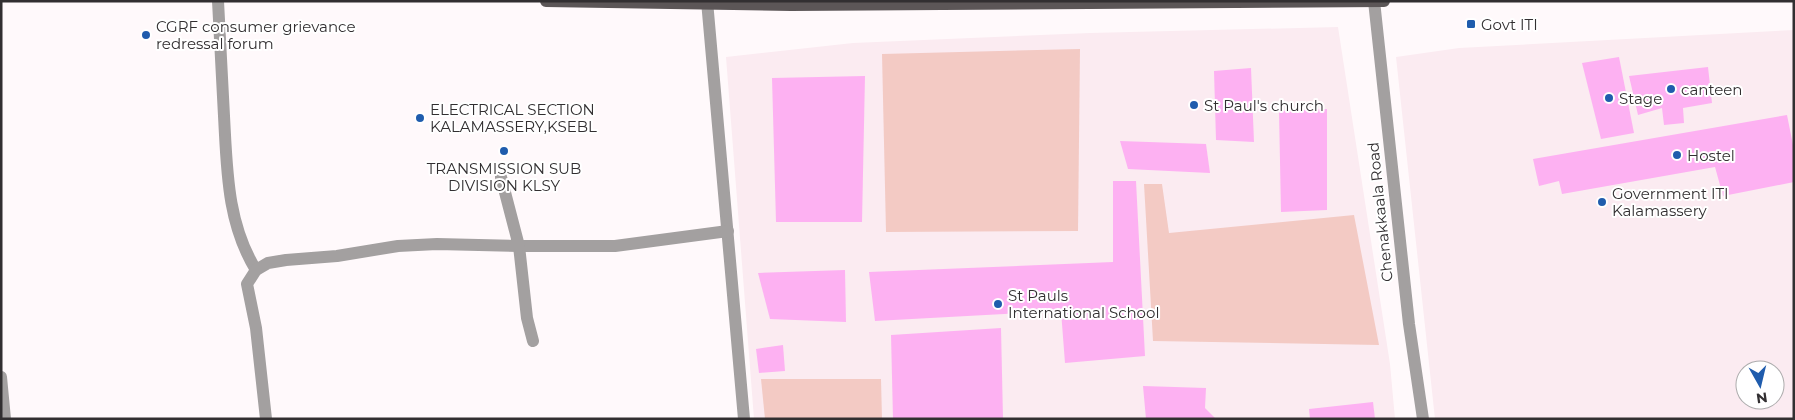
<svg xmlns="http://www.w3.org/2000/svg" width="1795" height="420" font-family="Montserrat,sans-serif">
<rect width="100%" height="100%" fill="#fff9fb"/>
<g fill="#fbebf1" fill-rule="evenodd">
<path d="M1338 27 1390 364 1395 419H754L726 57 853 43 1090 33Z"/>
<path d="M1794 30V419H1435L1396 57 1459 48ZM1745 370H1775V400H1745Z"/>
</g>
<g fill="#f3cac4">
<path d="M1080 49 1078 231 886 232 882 54Z"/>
<path d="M1144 184H1162L1169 233 1354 215 1379 345 1153 341Z"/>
<path d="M761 379H881L882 419H765Z"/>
</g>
<g fill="#fdb1f2">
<path d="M1619 57 1634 133 1601 139 1582 63Z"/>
<path d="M1708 67 1712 103 1683 108 1684 123 1664 125 1662 108 1638 115 1629 76Z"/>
<path d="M1251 68 1254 142 1216 140 1214 71Z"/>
<path d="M865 76 862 222H776L772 78Z"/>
<path d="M1327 109V210L1281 212 1279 111Z"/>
<path d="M1787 115 1794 150V182L1723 196 1715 167 1562 194 1559 181 1539 186 1533 159Z"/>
<path d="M1120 141 1206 144 1210 173 1128 169Z"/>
<path d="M1113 181H1136L1145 356 1065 363 1061 311 875 321 869 272 1113 262Z"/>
<path d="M845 270 846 322 770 319 758 273Z"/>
<path d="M1001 328 1003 419H893L891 335Z"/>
<path d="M783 345 785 371 759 373 756 349Z"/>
<path d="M1143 386 1206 388 1205 408 1216 419H1146Z"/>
<path d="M1373 402 1375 419H1310L1309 409Z"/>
</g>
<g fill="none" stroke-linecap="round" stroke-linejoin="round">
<g stroke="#a3a0a0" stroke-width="12">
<path d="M218 1C220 39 222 78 224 116 227 170 227 223 256 270"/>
<path d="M707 1 744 419"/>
<path d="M1374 1 1409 324 1423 419"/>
<path d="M533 341 527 318 519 246H615L728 231"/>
<path d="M1 377 5 419"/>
<path d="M266 419 256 328 247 284 256 270 268 263 286 260 337 256 398 246 437 244 519 246 501 177"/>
</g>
<path stroke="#5c5657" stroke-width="12" d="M546 1 791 5 1384 1"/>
</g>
<g fill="#1f5cad" stroke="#fff" stroke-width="2">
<rect x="1466" y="19" width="10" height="10" rx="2.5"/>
<circle cx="146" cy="35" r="5"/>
<circle cx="1671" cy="89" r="5"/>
<circle cx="1609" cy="98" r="5"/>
<circle cx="1194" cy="105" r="5"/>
<circle cx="420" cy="118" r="5"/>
<circle cx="504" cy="151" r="5"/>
<circle cx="1677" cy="155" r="5"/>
<circle cx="1602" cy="202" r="5"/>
<circle cx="998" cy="304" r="5"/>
</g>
<g text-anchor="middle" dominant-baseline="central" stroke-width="4" stroke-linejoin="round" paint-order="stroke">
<g font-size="15" fill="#322f31" stroke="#fff" text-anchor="start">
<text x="1481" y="24">Govt ITI</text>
<text x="156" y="26">CGRF consumer grievance<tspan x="156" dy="17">redressal forum</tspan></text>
<text x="1681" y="89">canteen</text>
<text x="1619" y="98">Stage</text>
<text x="1204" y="105">St Paul's church</text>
<text x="430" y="109">ELECTRICAL SECTION<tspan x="430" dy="17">KALAMASSERY,KSEBL</tspan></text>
<text x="1687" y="155">Hostel</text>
<text x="504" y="168" text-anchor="middle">TRANSMISSION SUB<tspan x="504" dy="17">DIVISION KLSY</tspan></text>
<text x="1612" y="193">Government ITI<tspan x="1612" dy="17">Kalamassery</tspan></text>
<text x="1008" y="295">St Pauls<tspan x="1008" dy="17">International School</tspan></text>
</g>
<g font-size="15" fill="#322f31" stroke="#fff">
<text transform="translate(1380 212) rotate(-96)">Chenakkaala Road</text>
</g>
</g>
<rect width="1795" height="420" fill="none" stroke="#322f31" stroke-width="5"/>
<g transform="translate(1760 385) rotate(172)"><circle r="24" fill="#ffffff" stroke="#adacad"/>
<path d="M0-4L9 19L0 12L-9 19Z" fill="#1f5cad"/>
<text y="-8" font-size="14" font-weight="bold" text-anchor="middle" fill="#322f31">N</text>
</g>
</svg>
